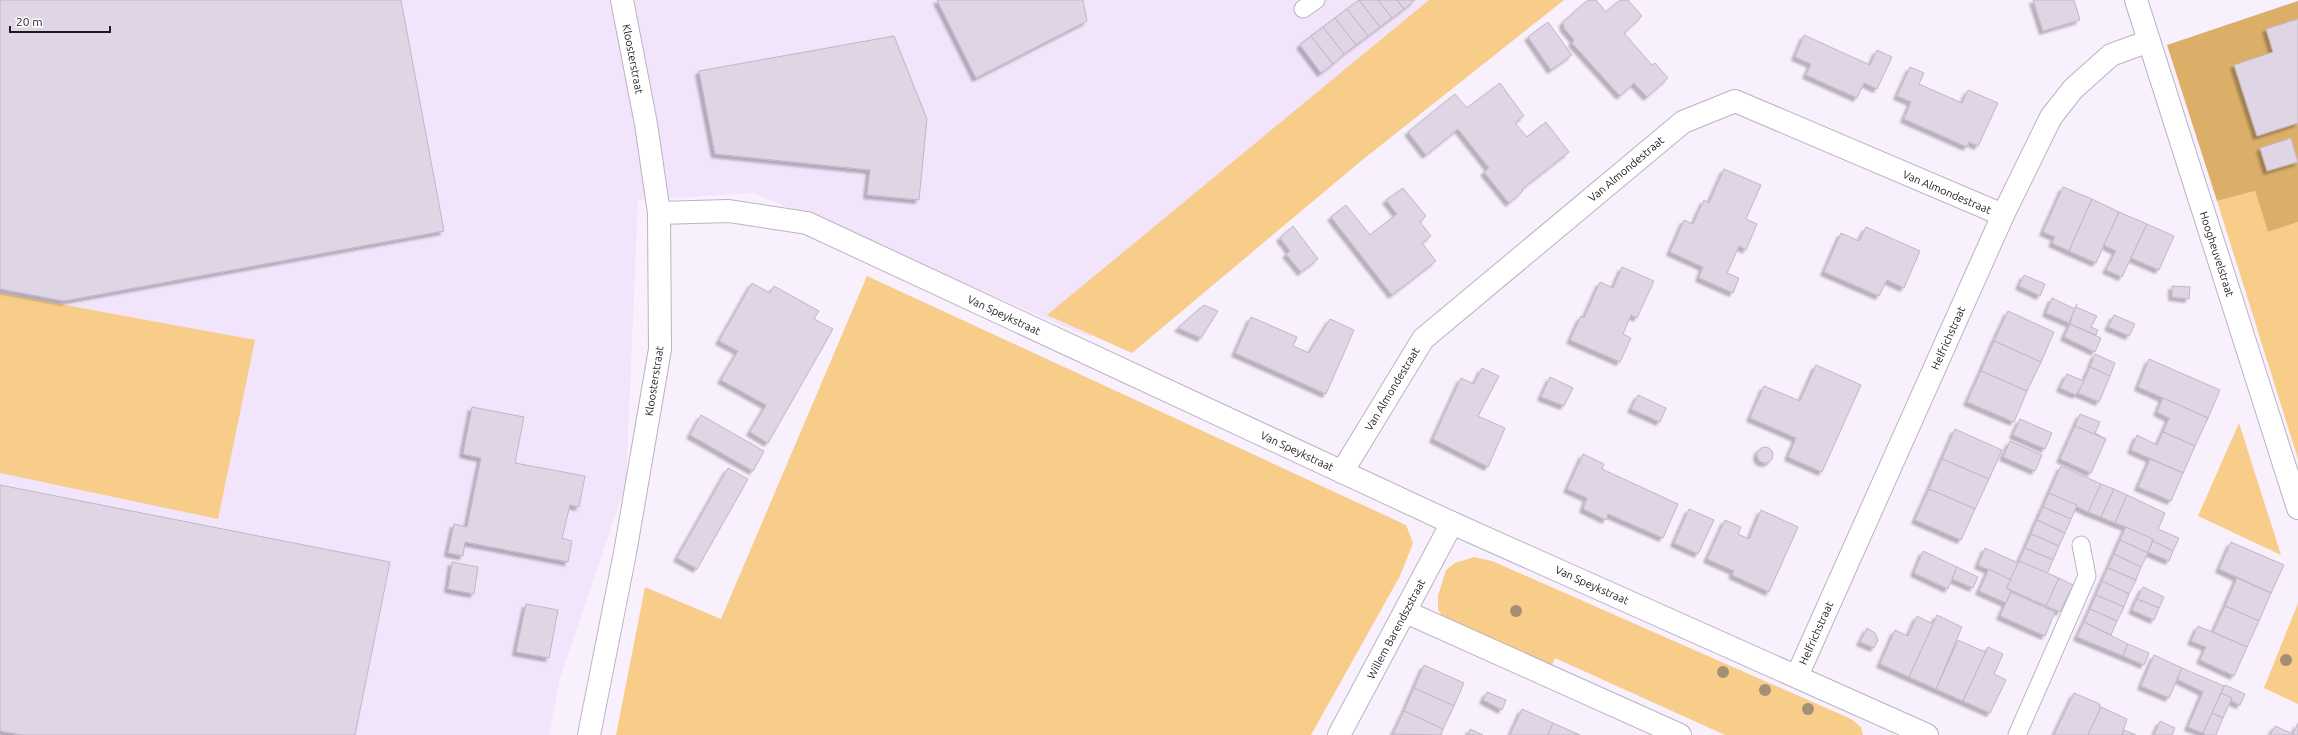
<svg xmlns="http://www.w3.org/2000/svg" width="2298" height="735" font-family="Ubuntu,sans-serif">
<defs>
<filter id="shadow"><feDropShadow dx="-3.5" dy="3.5" stdDeviation="1" flood-color="#0004"/></filter>
</defs>
<rect width="100%" height="100%" fill="#f9f0fe"/>
<path fill="#f2e4fb" d="M0 0H1514L1089 337 754 193 638 200 626 484 560 678 549 735H0Z"/>
<g fill="#f8cc89">
<path d="M1429 0H1564L1361 161 1132 353 1047 315Z"/>
<path d="M2255 191 2268 232 2298 222V459L2217 201Z"/>
<path d="M867 276 1406 525 1413 543 1400 576 1311 735H616L645 587 721 619Z"/>
<path d="M0 293 255 340 218 519 0 473Z"/>
<path d="M2239 423 2281 555 2198 516Z"/>
<path d="M1474 557 1492 561 1851 719 1861 727 1863 735H1725L1555 658 1551 667 1445 620 1438 610V596L1446 570 1455 563Z"/>
<path d="M2298 603V704L2264 688Z"/>
</g>
<path fill="#dcaf69" d="M2298 1V222L2268 232 2255 191 2217 201 2167 45Z"/>
<g fill="#dfd5e5" stroke="#c0b6c6" filter="url(#shadow)">
<path d="M0 0H401L444 231 64 301 0 289Z"/>
<path d="M937 0H1083L1087 21 976 78Z"/>
<path d="M1359 0 1380 27 1368 36 1347 9Z"/>
<path d="M1359 0H1378L1392 18 1380 27Z"/>
<path d="M1378 0H1397L1404 9 1392 18Z"/>
<path d="M1397 0H1415L1404 9Z"/>
<path d="M1588 0H1596L1606 12 1620 0H1628L1642 16 1624 33 1652 65 1655 63 1668 78 1647 97 1634 83 1620 96 1572 43 1574 40 1564 28 1563 22Z"/>
<path d="M2033 0H2074L2080 20 2043 31Z"/>
<path d="M1347 9 1368 36 1356 45 1335 18Z"/>
<path d="M1335 18 1356 45 1344 54 1323 27Z"/>
<path d="M2298 19V123L2257 136 2234 65 2273 52 2266 29Z"/>
<path d="M1548 22 1572 55 1551 70 1528 37Z"/>
<path d="M1323 27 1344 54 1333 64 1311 36Z"/>
<path d="M1804 35 1870 65 1877 50 1892 57 1877 89 1864 83 1857 98 1806 75 1811 64 1795 57Z"/>
<path d="M894 36 927 119 919 200 867 195 870 170 715 154 699 71Z"/>
<path d="M1311 36 1333 64 1321 73 1300 45Z"/>
<path d="M1910 67 1924 73 1919 84 1962 103 1968 90 1998 103 1978 146 1969 142 1967 147 1904 119 1911 102 1897 96Z"/>
<path d="M1500 83 1524 116 1515 123 1527 137 1546 122 1569 152 1522 189 1523 191 1509 203 1484 172 1489 168 1458 129 1426 155 1408 132 1455 94 1467 108Z"/>
<path d="M2291 138 2298 162 2267 171 2260 148Z"/>
<path d="M1724 169 1761 185 1746 219 1757 224 1746 250 1739 246 1727 273 1739 278 1733 293 1699 278 1703 267 1670 252 1684 220 1693 224 1704 200 1709 203Z"/>
<path d="M2063 187 2092 199 2069 251 2052 243 2055 237 2043 232Z"/>
<path d="M1403 188 1426 216 1420 222 1431 236 1422 243 1436 261 1392 295 1331 217 1346 205 1370 235 1397 214 1386 200Z"/>
<path d="M2092 199 2119 212 2096 263 2069 251Z"/>
<path d="M2119 212 2147 224 2122 277 2106 270 2116 251 2104 245Z"/>
<path d="M2147 224 2174 236 2159 270 2131 258Z"/>
<path d="M1293 226 1318 259 1301 272 1286 254 1290 251 1280 238Z"/>
<path d="M1866 227 1920 251 1904 288 1887 280 1879 296 1824 272 1841 233 1859 241Z"/>
<path d="M1622 267 1654 281 1637 318 1631 315 1623 334 1631 338 1620 362 1570 340 1581 316 1584 318 1600 282 1613 288Z"/>
<path d="M2024 275 2045 284 2040 296 2019 286Z"/>
<path d="M752 283 770 293 774 286 819 311 814 319 833 329 768 443 750 432 766 405 721 380 738 351 719 341Z"/>
<path d="M2172 286 2190 287 2189 299 2172 297Z"/>
<path d="M2052 298 2075 309 2069 323 2046 313Z"/>
<path d="M2077 304 2076 307 2097 316 2091 327 2098 330 2096 335 2070 324 2072 316Z"/>
<path d="M1204 305 1218 311 1201 338 1178 328Z"/>
<path d="M2008 311 2054 332 2041 362 1994 341Z"/>
<path d="M2114 315 2135 324 2129 336 2108 327Z"/>
<path d="M1251 317 1297 337 1293 346 1309 353 1330 319 1354 330 1326 394 1235 353Z"/>
<path d="M2070 324 2101 338 2095 352 2064 337Z"/>
<path d="M1994 341 2041 362 2027 391 1981 371Z"/>
<path d="M2095 354 2115 363 2110 376 2090 367Z"/>
<path d="M2149 359 2220 390 2208 418 2138 387Z"/>
<path d="M1816 365 1861 385 1822 472 1788 457 1796 438 1750 418 1764 386 1800 401Z"/>
<path d="M2090 367 2110 376 2099 402 2078 393Z"/>
<path d="M1482 368 1499 376 1478 416 1505 428 1488 467 1433 439 1461 378 1474 384Z"/>
<path d="M1981 371 2027 391 2014 422 1967 402Z"/>
<path d="M2067 374 2084 381 2076 395 2060 388Z"/>
<path d="M1550 377 1573 388 1564 406 1541 397Z"/>
<path d="M1638 395 1666 408 1660 422 1631 409Z"/>
<path d="M2163 398 2208 418 2195 446 2163 432 2169 418 2157 412Z"/>
<path d="M472 407 524 417 515 463 585 476 579 507 570 505 562 538 572 541 568 562 465 542 463 556 448 553 454 524 467 527 481 458 463 454Z"/>
<path d="M2080 414 2100 422 2095 433 2106 439 2075 426Z"/>
<path d="M701 415 764 451 753 471 690 435Z"/>
<path d="M2020 419 2052 433 2045 449 2013 435Z"/>
<path d="M2075 426 2106 439 2091 473 2060 459Z"/>
<path d="M1955 429 2002 450 1989 479 1942 459Z"/>
<path d="M2163 432 2195 446 2183 473 2131 450 2137 435 2157 445Z"/>
<path d="M2010 441 2042 455 2035 471 2003 457Z"/>
<circle cx="1765" cy="455" r="8"/>
<path d="M1583 454 1604 464 1602 469 1678 504 1663 538 1608 514 1606 520 1583 509 1587 498 1567 489Z"/>
<path d="M1942 459 1989 479 1975 509 1929 489Z"/>
<path d="M2150 459 2183 473 2171 501 2138 487Z"/>
<path d="M2061 466 2101 484 2088 512 2049 493Z"/>
<path d="M728 468 748 479 697 569 677 558Z"/>
<path d="M2101 484 2114 489 2101 517 2088 512Z"/>
<path d="M0 485 390 562 355 735H22L0 731Z"/>
<path d="M1929 489 1975 509 1961 540 1915 520Z"/>
<path d="M2114 489 2127 495 2115 523 2101 517Z"/>
<path d="M2049 493 2077 505 2071 519 2043 507Z"/>
<path d="M2127 495 2165 513 2158 529 2179 538 2173 551 2126 527 2115 523Z"/>
<path d="M2043 507 2071 519 2065 533 2037 520Z"/>
<path d="M1689 509 1714 520 1698 554 1674 543Z"/>
<path d="M1761 510 1798 527 1769 592 1732 575 1734 571 1707 559 1725 520 1741 527 1738 534 1749 539Z"/>
<path d="M2037 520 2065 533 2059 546 2031 534Z"/>
<path d="M2126 527 2153 539 2148 553 2120 540Z"/>
<path d="M2031 534 2059 546 2053 560 2025 548Z"/>
<path d="M2120 540 2148 553 2141 567 2114 554Z"/>
<path d="M2153 541 2173 551 2169 561 2148 552Z"/>
<path d="M2231 542 2284 565 2271 593 2219 569Z"/>
<path d="M1985 548 2018 563 2011 580 1978 565Z"/>
<path d="M2025 548 2053 560 2047 574 2019 561Z"/>
<path d="M1923 551 1957 567 1948 589 1914 573Z"/>
<path d="M2114 554 2141 567 2136 580 2108 568Z"/>
<path d="M2019 561 2059 578 2046 606 2006 588Z"/>
<path d="M452 562 478 567 474 594 448 589Z"/>
<path d="M1957 567 1978 577 1973 588 1952 579Z"/>
<path d="M2108 568 2136 580 2129 594 2102 581Z"/>
<path d="M1989 569 2011 580 2006 588 2011 591 2006 603 1979 591Z"/>
<path d="M2059 578 2073 585 2060 612 2046 606Z"/>
<path d="M2237 578 2271 593 2259 621 2225 606Z"/>
<path d="M2102 581 2129 594 2124 607 2096 595Z"/>
<path d="M2143 587 2164 597 2159 608 2137 599Z"/>
<path d="M2011 592 2055 612 2045 636 2000 616Z"/>
<path d="M2096 595 2124 607 2117 621 2090 609Z"/>
<path d="M2137 599 2159 608 2154 620 2132 610Z"/>
<path d="M526 604 558 610 549 658 516 652Z"/>
<path d="M2225 606 2259 621 2247 647 2213 632Z"/>
<path d="M2090 609 2117 621 2111 635 2084 622Z"/>
<path d="M1937 615 1962 627 1936 689 1909 677Z"/>
<path d="M1917 616 1933 624 1909 677 1880 664 1895 630 1908 636Z"/>
<path d="M2084 622 2128 644 2123 656 2077 637Z"/>
<path d="M2198 626 2247 647 2234 676 2200 660 2206 647 2191 641Z"/>
<path d="M1867 628 1875 633 1878 640 1874 648 1860 642Z"/>
<path d="M1958 640 1985 652 1988 647 1963 701 1936 689Z"/>
<path d="M2128 644 2149 653 2144 665 2123 656Z"/>
<path d="M1988 647 2003 654 1994 674 2006 680 1990 713 1963 701Z"/>
<path d="M2154 655 2182 668 2169 698 2141 686Z"/>
<path d="M1424 665 1464 683 1454 706 1414 688Z"/>
<path d="M2182 668 2224 686 2203 733 2188 727 2203 692 2177 679Z"/>
<path d="M2225 685 2245 694 2240 705 2231 701 2232 698 2221 693Z"/>
<path d="M1414 688 1454 706 1443 729 1404 711Z"/>
<path d="M1487 692 1506 700 1502 710 1483 700Z"/>
<path d="M2074 693 2100 704 2099 707H2101L2088 735H2054Z"/>
<path d="M2221 693 2232 698 2223 718 2212 713Z"/>
<path d="M2101 707 2127 719 2122 735H2088Z"/>
<path d="M1522 709 1553 723 1548 735H1510Z"/>
<path d="M1404 711 1443 729 1441 735 1393 734Z"/>
<path d="M2212 713 2223 718 2216 735H2206L2203 733Z"/>
<path d="M2160 721 2175 728 2172 735H2154Z"/>
<path d="M1553 723 1580 735H1548Z"/>
<path d="M2298 723V735H2270L2275 726 2293 734Z"/>
<path d="M1470 729 1483 735H1468Z"/>
<path d="M2124 730 2136 735H2122Z"/>
</g>
<g fill="none" stroke-linecap="round" stroke-linejoin="round">
<defs>
<g id="service">
<path d="M1303 9 1316 0"/>
<path d="M2017 735 2087 576 2081 545"/>
</g>
<g id="minor">
<path d="M2136 0 2298 508"/>
<path d="M659 213 729 211 807 223 1452 523 1927 735"/>
<path d="M1342 472 1423 339 1683 122 1735 101 2003 215"/>
<path d="M1406 612 1680 735"/>
<path d="M1797 676 2003 215 2051 117 2073 89 2111 55 2149 41"/>
<path d="M589 735 625 553 660 349 659 213 646 124 622 0"/>
<path d="M1339 735 1452 523"/>
</g>
</defs>
<use href="#service" stroke="#bcb2c2" stroke-width="19"/>
<use href="#minor" stroke="#bcb2c2" stroke-width="24"/>
<use href="#service" stroke="#fff" stroke-width="17"/>
<use href="#minor" stroke="#fff" stroke-width="22"/>
</g>
<g fill="#a48f75">
<circle cx="1516" cy="611" r="6"/>
<circle cx="2286" cy="660" r="6"/>
<circle cx="1723" cy="672" r="6"/>
<circle cx="1765" cy="690" r="6"/>
<circle cx="1808" cy="709" r="6"/>
</g>
<g text-anchor="middle" dominant-baseline="central" stroke-width="3" stroke-linejoin="round" paint-order="stroke">
<g font-size="11" fill="#1e1a20" stroke="#fff">
<text transform="translate(633 59) rotate(79)">Kloosterstraat</text>
<text transform="translate(1626 169) rotate(-40)">Van Almondestraat</text>
<text transform="translate(1947 192) rotate(23)">Van Almondestraat</text>
<text transform="translate(2217 254) rotate(72)">Hoogheuvelstraat</text>
<text transform="translate(1004 315) rotate(25)">Van Speykstraat</text>
<text transform="translate(1948 338) rotate(-66)">Helfrichstraat</text>
<text transform="translate(654 381) rotate(-81)">Kloosterstraat</text>
<text transform="translate(1392 389) rotate(-59)">Van Almondestraat</text>
<text transform="translate(1297 451) rotate(25)">Van Speykstraat</text>
<text transform="translate(1592 585) rotate(24)">Van Speykstraat</text>
<text transform="translate(1396 629) rotate(-62)">Willem Barendszstraat</text>
<text transform="translate(1816 633) rotate(-66)">Helfrichstraat</text>
</g>
</g>
<path d="M10 26v6h100v-6" fill="none" stroke="#1e1a20" stroke-width="2"/>
<text x="16" y="26" font-size="12" fill="#1e1a20" stroke="#ffffff" stroke-width="3" paint-order="stroke">20 m</text>
</svg>
